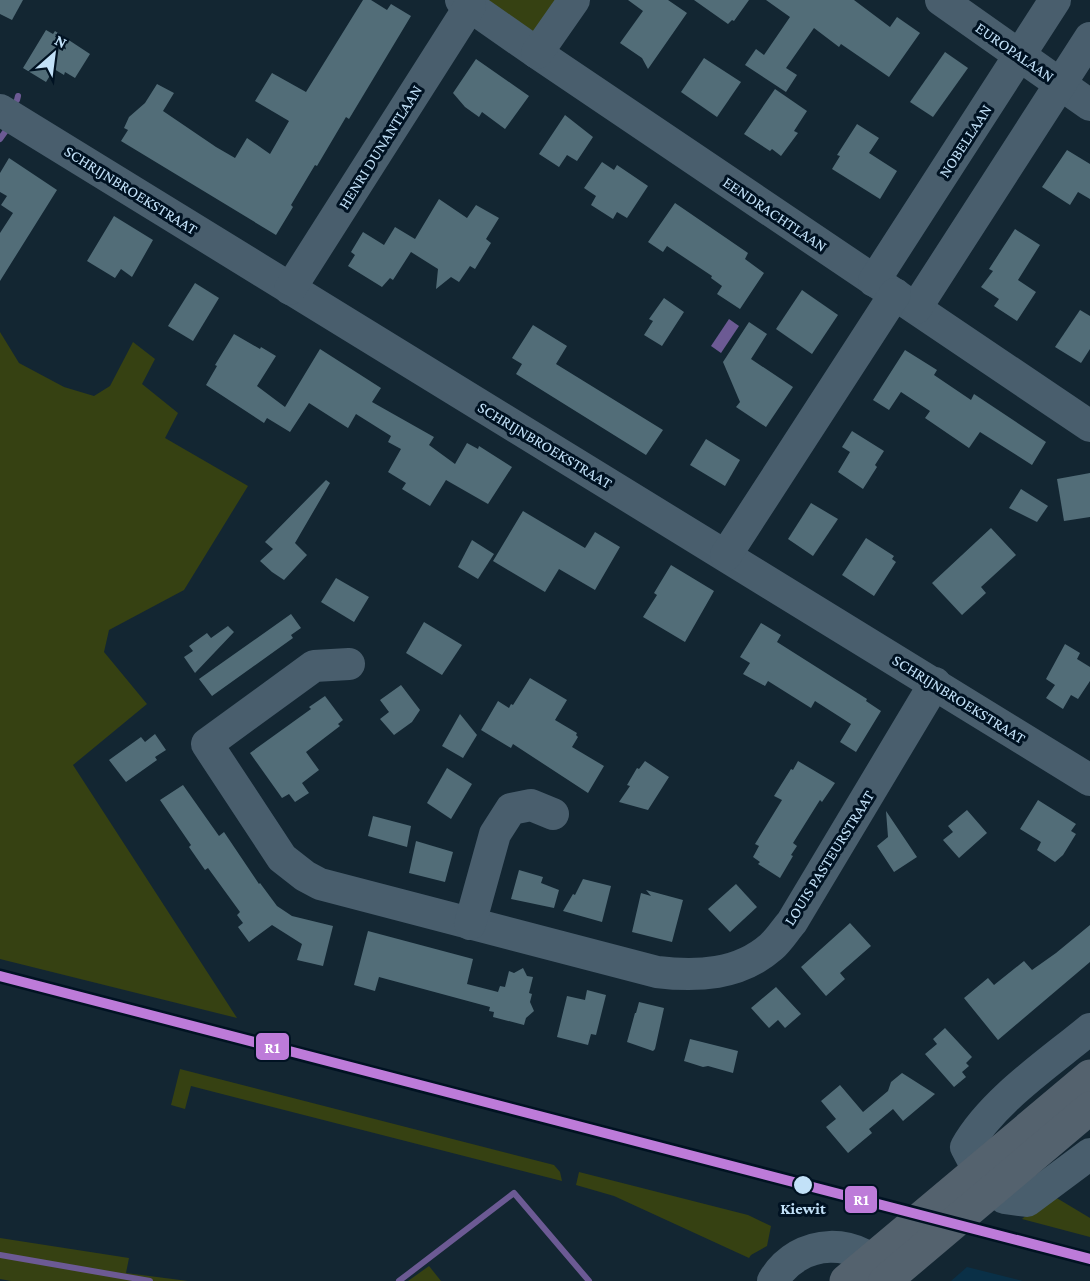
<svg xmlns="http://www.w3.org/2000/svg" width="1090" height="1281" font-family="'Crimson Pro',serif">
<rect width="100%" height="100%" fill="#132632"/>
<path fill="#0a3047" d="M967 1267 1023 1281H951Z"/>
<g fill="#364112">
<path d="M476 0H562L534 40Z"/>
<path d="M0 332 19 363 64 387 94 396 110 386 133 342 155 359 142 384 178 413 165 438 248 486 184 590 109 630 104 652 147 704 73 765 237 1018 0 959Z"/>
<path d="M180 1069 554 1165 560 1172 562 1181 191 1086 185 1109 171 1105Z"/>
<path d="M579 1172 748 1215 771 1226 767 1246 751 1255 749 1258 614 1196 576 1185Z"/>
<path d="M1050 1194 1090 1218V1237L1022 1219Z"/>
<path d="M0 1238 129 1258 126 1273 188 1281H11L0 1279Z"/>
<path d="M429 1266 441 1281H408Z"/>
</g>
<path fill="#6c5a94" d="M729 319 739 326 721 353 711 346Z"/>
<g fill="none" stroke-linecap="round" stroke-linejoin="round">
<g stroke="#6c5a94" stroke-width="6">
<path d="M17 100 18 96"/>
<path d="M0 139 10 125"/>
<path d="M0 1255 150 1281"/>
<path d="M399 1281 514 1193 589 1281"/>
</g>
</g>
<g fill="#526d78">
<path d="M0 0H23L12 20 0 14Z"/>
<path d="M363 0H371L387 10 391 4 411 16 349 119 346 117 317 166 315 165 291 205 293 207 276 235 121 141 128 130 124 128 129 117 145 103 157 84 174 93 163 111 216 147 235 158 247 138 270 154 289 121 255 101 272 73 306 92Z"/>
<path d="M628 0H668L687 13 648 69 642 58 620 43 643 11Z"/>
<path d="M694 0H749L734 21 732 20 728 24Z"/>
<path d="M766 0H854L890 27 897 17 920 33 889 77 841 44 839 47 814 28 786 68 797 75 786 92 745 65 756 49 764 55 790 17Z"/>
<path d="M46 30 53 34 55 31 90 54 75 78 65 72 64 75 54 69 46 82 23 68Z"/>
<path d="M945 52 968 68 933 117 910 102Z"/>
<path d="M704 58 741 82 717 117 681 92Z"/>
<path d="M476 59 529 96 505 129 482 112 479 117 465 107 453 93Z"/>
<path d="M775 89 807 111 794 131 798 133 781 156 772 149 770 151 744 134Z"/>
<path d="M565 115 593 137 577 161 567 155 559 167 539 154Z"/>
<path d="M857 124 879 138 869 153 897 171 880 199 832 169 840 156 837 155Z"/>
<path d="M1067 150 1090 164V199L1078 192 1070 205 1042 187Z"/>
<path d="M9 158 57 190 0 281V233L13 213 1 205 7 196 0 192V173Z"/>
<path d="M602 162 614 170 617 165 648 186 627 218 617 212 613 219 591 205 596 196 584 188Z"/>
<path d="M439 199 467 218 476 205 499 218 486 239 491 243 475 269 470 266 459 282 451 277 436 289 438 269 411 252 393 280 390 278 382 287 348 266 355 255 351 252 363 232 384 245 395 227 415 239Z"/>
<path d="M675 203 748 253 745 259 764 273 740 309 717 294 722 286 711 278 712 276 667 246 663 252 648 242Z"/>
<path d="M114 216 153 240 132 277 121 269 115 278 87 261Z"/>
<path d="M1015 229 1040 245 1018 280 1036 292 1017 321 994 306 999 299 981 287 993 271 989 269Z"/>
<path d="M195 283 219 298 193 341 168 326Z"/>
<path d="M802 290 838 315 812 354 776 329Z"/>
<path d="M664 298 684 312 662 346 644 335 653 321 649 319Z"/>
<path d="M1080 310 1090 316V349L1081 363 1055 347Z"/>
<path d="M749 322 767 334 751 359 793 387 766 427 736 407 740 402 723 362Z"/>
<path d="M533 325 567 346 556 364 663 430 646 455 516 374 522 364 512 358Z"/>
<path d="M234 334 260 349 261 347 276 356 257 386 285 407 320 349 381 388 372 402 434 437 429 445 455 464 467 443 478 449 479 446 512 467 488 504 446 480 430 506 402 489 406 483 388 472 401 449 388 442 391 436 356 414 348 428 309 403 290 432 267 418 264 423 206 385 217 366 215 365Z"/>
<path d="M905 350 937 370 934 375 971 400 974 394 1046 442 1032 465 980 432 969 448 925 418 930 411 901 392 889 410 873 400Z"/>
<path d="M852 431 884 451 875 465 877 467 863 489 838 472 850 452 842 447Z"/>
<path d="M706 439 740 460 725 486 690 465Z"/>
<path d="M1090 473V517L1064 521 1057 479Z"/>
<path d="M326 480 330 483 295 543 307 555 284 580 272 572 260 561 273 549 265 542Z"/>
<path d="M1021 489 1048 506 1037 522 1009 508Z"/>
<path d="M811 503 838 519 813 556 788 539Z"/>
<path d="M523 511 585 548 595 532 620 547 595 590 559 569 545 592 493 561Z"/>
<path d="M991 528 1016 555 981 587 986 593 962 615 932 583Z"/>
<path d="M866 538 894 556 892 559 896 562 874 596 842 575Z"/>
<path d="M472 540 494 554 478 579 458 567Z"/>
<path d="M671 565 714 591 685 642 643 617 657 595 654 593Z"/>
<path d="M336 578 369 597 354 622 321 602Z"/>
<path d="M291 614 301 628 291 635 293 638 212 696 199 679Z"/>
<path d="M424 622 462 645 442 675 406 653Z"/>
<path d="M761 623 781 635 777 642 867 699 866 701 881 711 856 752 840 742 851 724 815 701 811 708 768 681 765 686 743 674 750 663 740 657Z"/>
<path d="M228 626 234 632 195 673 184 657 193 651 189 646 207 633 211 638Z"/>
<path d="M1065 644 1080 653 1077 659 1090 667V681L1078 699 1071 695 1063 709 1046 698 1055 685 1046 679Z"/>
<path d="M530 678 567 700 555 720 577 733 576 735 578 737 572 747 604 766 588 793 513 744 511 748 481 730 498 701 509 708 511 704 513 705Z"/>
<path d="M401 685 420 710 412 722 394 735 380 719 389 712 380 700Z"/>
<path d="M325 696 343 720 338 724 340 726 306 752 319 770 302 783 309 793 295 802 289 794 282 798 250 753 311 709 309 707Z"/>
<path d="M460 714 477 735 463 758 442 746Z"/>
<path d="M155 734 166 750 155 757 157 760 126 782 109 760 141 737 145 742Z"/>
<path d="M645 761 669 777 648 810 619 802 630 786 627 785 637 768 639 769Z"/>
<path d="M798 761 835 783 822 802 820 800 793 843 797 846 791 855 793 856 780 878 758 864 760 862 753 857 759 846 755 844 782 800 774 796 791 769 793 770Z"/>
<path d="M447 768 472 784 451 819 427 803Z"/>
<path d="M183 785 219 836 224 832 259 884 260 883 277 906 292 916 333 926 323 966 297 960 302 944 272 925 249 942 238 927 243 923 237 915 240 912 208 868 205 870 189 847 191 845 160 800Z"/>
<path d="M1038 800 1076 824 1071 831 1076 834 1063 855 1055 862 1037 850 1041 842 1020 829Z"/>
<path d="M967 810 987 833 959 858 943 840 953 832 948 826Z"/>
<path d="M886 811 917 857 894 872 877 846 888 837Z"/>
<path d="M373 816 411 826 407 847 368 836Z"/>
<path d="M416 841 453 852 445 882 409 873Z"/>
<path d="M519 870 543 877 541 883 559 890 554 908 511 899Z"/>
<path d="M583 879 611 886 602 922 563 911 573 894 575 895Z"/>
<path d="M736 884 757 907 730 932 708 909Z"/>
<path d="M646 890 683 900 672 942 632 932 641 893 651 896Z"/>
<path d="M850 923 871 946 840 973 845 979 826 996 801 967Z"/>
<path d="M1090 925V962L998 1040 964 998 988 978 994 985 1024 961 1032 970 1056 953Z"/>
<path d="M368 931 473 959 467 984 498 992 500 986 505 987 509 971 514 973 523 968 527 976 533 977 529 993 532 994 530 1002 534 1011 526 1018 524 1025 493 1017 494 1012 489 1011 490 1007 379 977 375 991 354 985Z"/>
<path d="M776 987 801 1014 785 1028 778 1020 769 1028 751 1008Z"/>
<path d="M587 990 606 995 596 1035 591 1034 588 1045 557 1037 567 996 585 1000Z"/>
<path d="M639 1002 664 1008 655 1049 653 1051 627 1042 635 1013H636Z"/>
<path d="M945 1028 972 1057 966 1063 969 1066 962 1072 966 1077 954 1087 925 1054 937 1044 933 1039Z"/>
<path d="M690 1039 738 1051 733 1073 708 1066 703 1067 684 1061Z"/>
<path d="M902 1073 935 1094 903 1121 893 1109 869 1129 872 1133 848 1153 826 1127 836 1119 821 1101 840 1085 863 1112 888 1091 891 1082Z"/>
</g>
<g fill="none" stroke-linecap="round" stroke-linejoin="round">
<g stroke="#495e6d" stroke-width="32">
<path d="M461 0 537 53 1090 426"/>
<path d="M941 0 1090 105"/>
<path d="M537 53 574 0"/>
<path d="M0 110 1090 780"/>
<path d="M874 281 1055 0"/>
<path d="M290 289 470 6"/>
<path d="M916 308 1090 38"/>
<path d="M726 555 895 294"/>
<path d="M349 664 314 666 207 744 282 858 305 876 320 884 657 972C697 977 739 975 771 947 779 940 785 930 792 922L935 683"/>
<path d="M470 924 495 834 511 809 531 805 553 814"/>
<path d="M1090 1029C1049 1063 992 1101 966 1147L983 1179 1004 1198 1027 1201 1090 1154"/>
<path d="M773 1281C799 1237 860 1235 889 1278"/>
</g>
<g stroke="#54626e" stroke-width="33">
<path d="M846 1281 1090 1076"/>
<path d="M885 1281 1090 1108"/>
</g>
<defs>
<path id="rail-1" d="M0 976 1090 1259"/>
</defs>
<use href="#rail-1" stroke="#001222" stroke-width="15"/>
<use href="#rail-1" stroke="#bd7bd9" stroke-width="10"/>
</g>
<circle fill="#c2e1f8" stroke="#001222" stroke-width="2" cx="803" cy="1185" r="10"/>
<g text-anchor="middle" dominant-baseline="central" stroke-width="6" stroke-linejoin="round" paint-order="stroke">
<g font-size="16" fill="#c2e1f8" stroke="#001222">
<text transform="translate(1015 52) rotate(35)">EUROPALAAN</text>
<text transform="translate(965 141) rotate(-57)">NOBELLAAN</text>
<text transform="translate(380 147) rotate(-58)">HENRI DUNANTLAAN</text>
<text transform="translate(131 190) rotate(32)">SCHRIJNBROEKSTRAAT</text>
<text transform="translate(775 214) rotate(34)">EENDRACHTLAAN</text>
<text transform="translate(545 445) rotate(31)">SCHRIJNBROEKSTRAAT</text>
<text transform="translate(959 699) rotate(32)">SCHRIJNBROEKSTRAAT</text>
<text transform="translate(829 858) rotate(-58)">LOUIS PASTEURSTRAAT</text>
</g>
<g font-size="16" font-weight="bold" fill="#c2e1f8" stroke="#001222">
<text x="803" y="1208">Kiewit</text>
</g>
</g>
<g stroke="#001222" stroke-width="2">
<rect x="255" y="1032" width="35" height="29" rx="6" fill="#bd7bd9"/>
<rect x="844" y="1185" width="34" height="29" rx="6" fill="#bd7bd9"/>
</g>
<g font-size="16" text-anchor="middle" font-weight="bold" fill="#fff">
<text x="272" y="1053">R1</text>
<text x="861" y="1205">R1</text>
</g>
<g transform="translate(54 54) rotate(28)" stroke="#001222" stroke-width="4.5" paint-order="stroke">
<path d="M0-4.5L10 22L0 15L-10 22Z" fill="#c2e1f8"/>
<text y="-9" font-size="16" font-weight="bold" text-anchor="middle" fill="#c2e1f8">N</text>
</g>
</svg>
